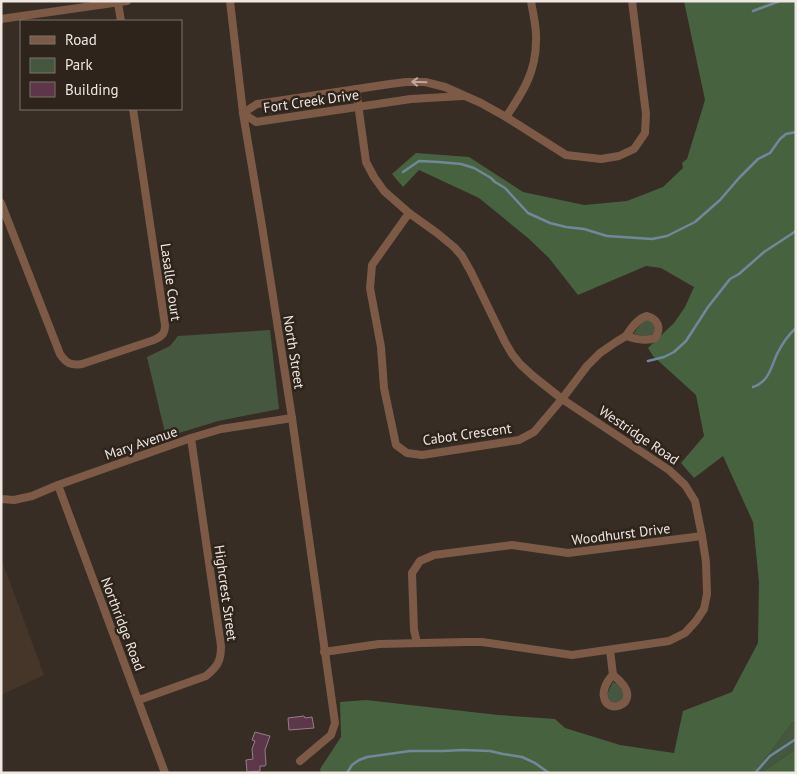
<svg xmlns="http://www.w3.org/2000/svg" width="797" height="774" font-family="'PT Sans',sans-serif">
<rect width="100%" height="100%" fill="#382d24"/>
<path fill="#453629" d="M1 558 44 675 1 695Z"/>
<g fill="#45583f">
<path d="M645 320H649L654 324C657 340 645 336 634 334V333L642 322Z"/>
<path d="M270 330 279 409 218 421 166 437 147 357 170 346 178 336Z"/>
<path d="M613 682 617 684 624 693 623 700C617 703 614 704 609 700L607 694Z"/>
<path d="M796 721V749L761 773H755L792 723Z"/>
</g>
<g fill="#47623f">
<path d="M684 1H796V721L792 723 755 773H321L320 769 341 737 340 702 366 700 498 715 555 719 565 728 620 745 674 753 683 711 732 692 758 643 759 582 753 522 723 456 694 478 681 463 704 436 696 395 653 356 648 348 674 323 685 307 694 287 661 268 646 266 578 295 549 258 528 238 479 198 419 170 403 187 392 174 416 153 469 157 523 192 584 205 627 201 663 187 683 168 682 163 687 159 705 100Z"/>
<path d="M796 749V773H761Z"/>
</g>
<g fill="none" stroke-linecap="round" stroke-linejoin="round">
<g stroke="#70889b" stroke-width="2.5">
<path d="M753 11 780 1"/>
<path d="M403 172 419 161 439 162 461 164 474 168 491 178 495 182 505 188 528 213 550 223 566 227 584 229 607 236 652 239 667 236 695 222 720 200 739 178 758 159 770 153 780 139 786 134 796 132"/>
<path d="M648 361 664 357 674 352 686 341 708 307 730 279 739 274 764 252 796 231"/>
<path d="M753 387C769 382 771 367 777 354 782 344 788 335 796 328"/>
<path d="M347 773 352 765 359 760 367 757 410 751H443L463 750 490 751 503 754 522 757 535 763 549 773"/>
<path d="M755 773 770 756 796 739"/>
</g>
</g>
<g fill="#5e364a" stroke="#908087">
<path d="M304 716 305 718 312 717 314 728 289 730 288 718Z"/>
<path d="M255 732 270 736 265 750 266 764 265 766H260V771L247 772 246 760 253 759 252 749 255 741 252 740Z"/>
</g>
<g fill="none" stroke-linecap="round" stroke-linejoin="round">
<g stroke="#7d5a46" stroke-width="8">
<path d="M230 1 243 113 262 226 292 418 335 723 331 735 300 761"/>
<path d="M118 3 121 21"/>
<path d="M1 19 127 1"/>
<path d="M243 113 257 104 390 84 406 82H425L445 87 481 103 506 117 566 155 601 159 619 156 634 149 645 133 646 114 632 1"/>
<path d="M243 113 256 122 411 99 463 96"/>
<path d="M506 117C523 92 536 72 536 41 537 28 533 14 531 1"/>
<path d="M1 203 60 354C66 363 71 366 82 364L154 340C162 336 165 334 165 325L133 109"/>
<path d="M409 213 372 265 370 288 381 347 384 388 396 445 407 453 422 455 519 440 534 432 562 399 587 366 600 353 616 342 626 336"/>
<path d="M647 316C658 319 662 328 655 338 646 342 635 339 626 336 631 328 638 318 647 316Z"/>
<path d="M58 485 165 773"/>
<path d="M1 499 14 500 32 496 58 485 191 438 221 429 292 418"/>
<path d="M417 643 414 630 412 573 420 561 434 555 512 545 568 553 702 536"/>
<path d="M610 650 613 675"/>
<path d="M324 652 379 644 466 642H482L572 655 669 641 685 633 696 621 704 609 707 594 706 562 702 536 695 501 685 485 669 470 562 399 533 376 520 364 512 354 505 342 471 272 462 256 454 247 437 233 409 213 384 191 374 177 366 162 356 89"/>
<path d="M613 675C617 678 621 682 624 686 637 705 607 715 604 697 602 690 608 679 613 675Z"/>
<path d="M139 700 206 676C218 666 221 661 221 646L191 438"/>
</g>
</g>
<defs><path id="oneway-shaft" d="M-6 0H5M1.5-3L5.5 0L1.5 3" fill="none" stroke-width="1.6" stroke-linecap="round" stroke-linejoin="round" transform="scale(1.25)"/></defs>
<use stroke="#bca89c" href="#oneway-shaft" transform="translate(419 82) rotate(-178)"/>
<g text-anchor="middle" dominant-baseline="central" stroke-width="5" stroke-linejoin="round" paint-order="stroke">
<g font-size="14" fill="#efe8e2" stroke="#2e241b">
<text transform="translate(311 101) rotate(-8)">Fort Creek Drive</text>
<text transform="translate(171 282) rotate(82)">Lasalle Court</text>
<text transform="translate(294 352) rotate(81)">North Street</text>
<text transform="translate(467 434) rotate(-8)">Cabot Crescent</text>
<text transform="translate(639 435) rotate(34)">Westridge Road</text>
<text transform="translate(141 443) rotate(-19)">Mary Avenue</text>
<text transform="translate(621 534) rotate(-7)">Woodhurst Drive</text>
<text transform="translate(226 593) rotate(82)">Highcrest Street</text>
<text transform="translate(123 624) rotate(69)">Northridge Road</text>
</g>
</g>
<rect width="797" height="774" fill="none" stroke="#efe8e2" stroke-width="5"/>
<rect x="20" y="20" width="162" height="90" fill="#2e241b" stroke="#7b726b"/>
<rect x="30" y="36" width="25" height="8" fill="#7d5a46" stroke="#7b726b"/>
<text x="65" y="45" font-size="15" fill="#efe8e2">Road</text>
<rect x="30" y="58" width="25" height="15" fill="#45583f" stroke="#7b726b"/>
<text x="65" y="70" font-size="15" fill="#efe8e2">Park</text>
<rect x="30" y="82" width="25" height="15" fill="#5e364a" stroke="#7b726b"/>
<text x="65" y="95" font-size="15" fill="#efe8e2">Building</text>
</svg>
